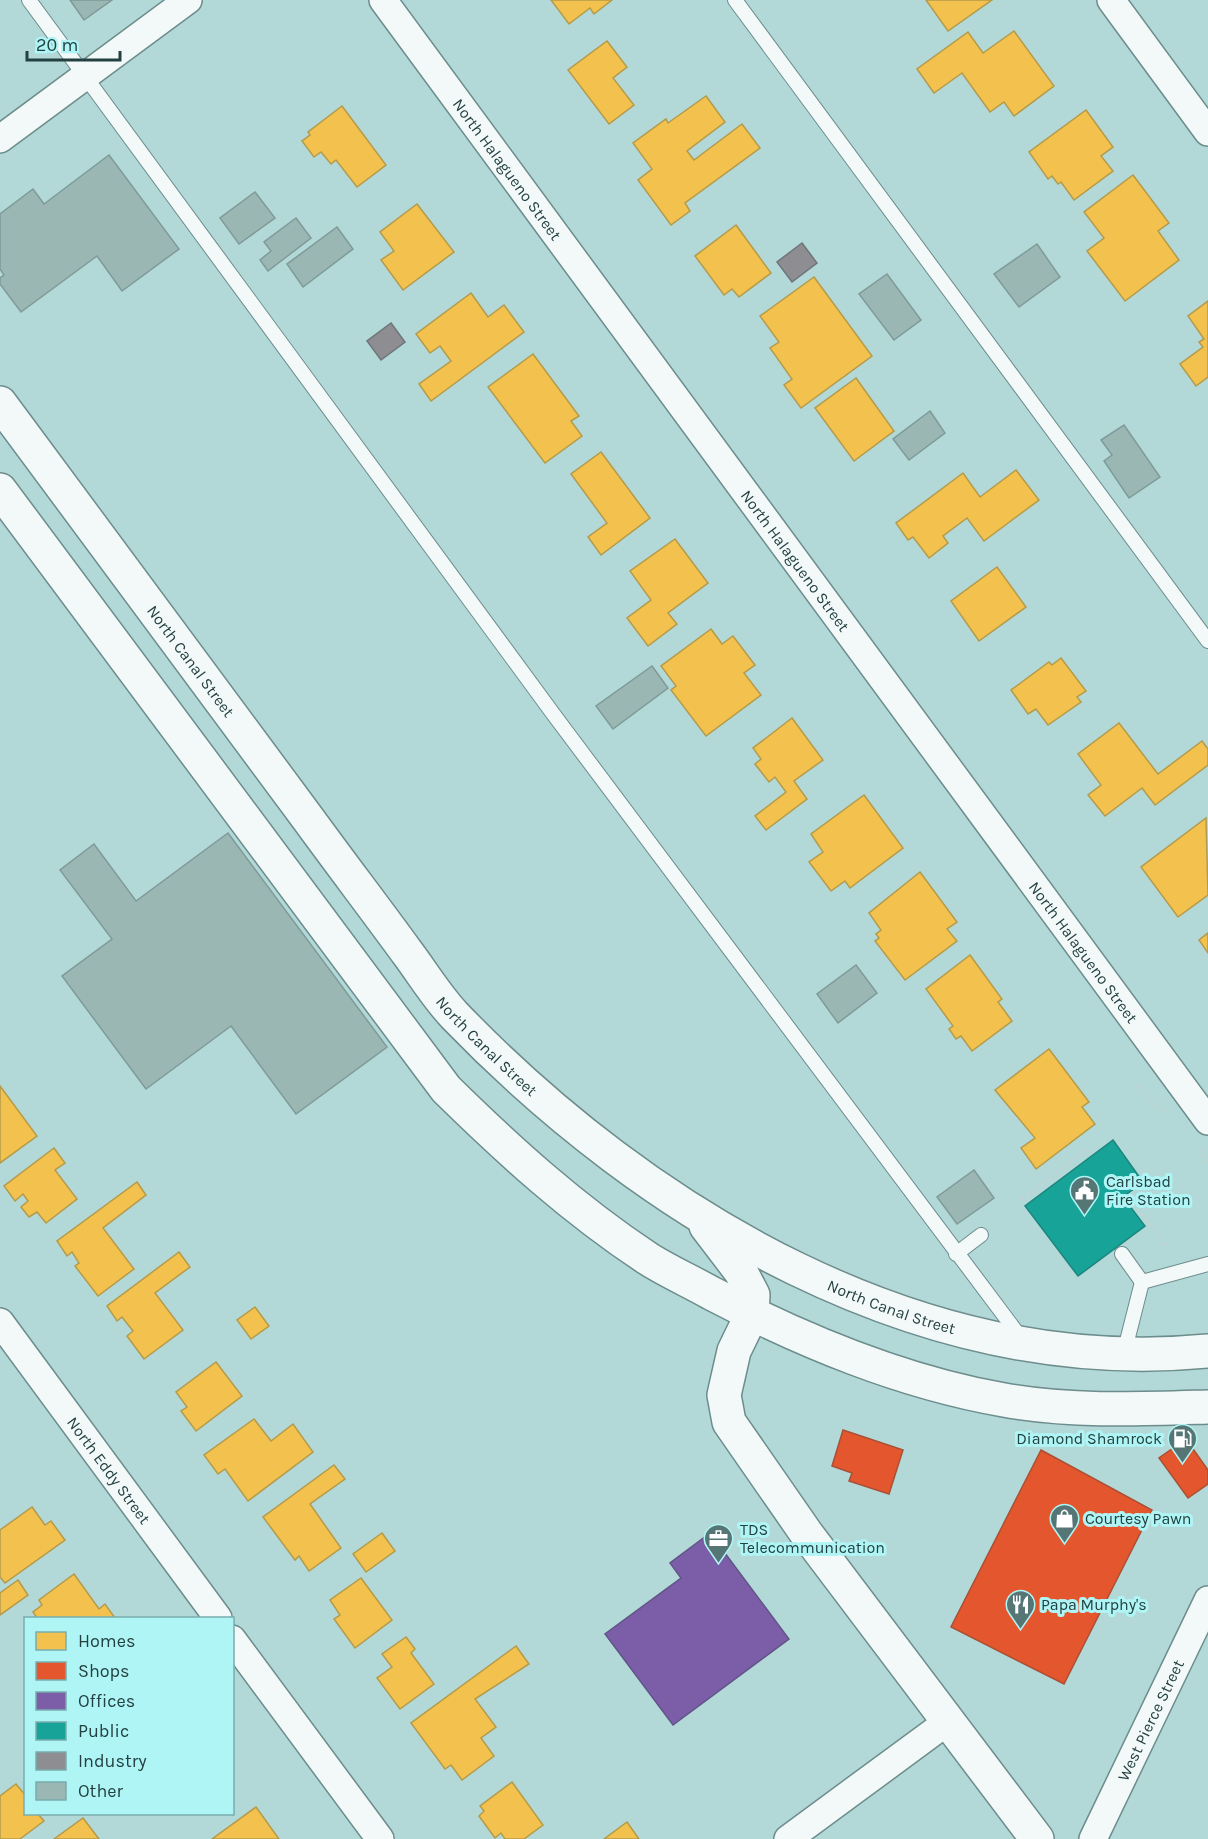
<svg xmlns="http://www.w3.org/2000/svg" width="1208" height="1839" font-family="Karla,sans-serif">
<rect width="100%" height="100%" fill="#b2d8d8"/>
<g fill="#f2c14e" stroke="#b49b4a" stroke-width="1.5">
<path d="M551 0H612L594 14 590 8 569 24Z"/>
<path d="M926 0H992L948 31Z"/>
<path d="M1014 31 1054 86 1014 116 1004 102 990 112 962 73 934 93 917 69 968 32 983 53Z"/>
<path d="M607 41 627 67 613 78 634 105 609 124 568 70Z"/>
<path d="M706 96 725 122 687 151 694 160 742 124 760 148 685 203 690 211 671 225 638 180 652 169 633 143 666 119 668 123Z"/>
<path d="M342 106 386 165 357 187 336 160 331 164 321 152 314 157 302 141 310 135 308 132Z"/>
<path d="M1086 110 1113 147 1101 156 1113 171 1074 200 1061 182 1058 184 1052 176 1048 179 1029 152Z"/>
<path d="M1133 175 1169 223 1158 231 1179 260 1125 301 1087 251 1104 238 1084 212Z"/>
<path d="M417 204 454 252 403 290 381 260 394 251 380 232Z"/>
<path d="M736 225 771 273 739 297 732 289 724 295 695 256Z"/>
<path d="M814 277 872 356 801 408 784 385 792 379 770 348 779 342 760 316Z"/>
<path d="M471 293 488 317 504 305 524 332 431 401 419 384 451 361 440 346 430 353 416 334Z"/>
<path d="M1208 301V377L1196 386 1180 364 1203 347 1199 342 1204 339 1188 316Z"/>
<path d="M533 354 579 416 571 421 582 436 545 463 488 387Z"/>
<path d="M856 378 894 431 854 461 815 408Z"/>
<path d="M601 452 650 518 601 555 588 537 607 523 571 474Z"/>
<path d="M1016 470 1039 500 984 541 967 518 943 536 948 543 929 558 913 537 908 540 896 523 963 473 980 497Z"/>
<path d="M675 539 708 583 668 613 677 624 648 646 627 618 651 600 630 571Z"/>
<path d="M997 567 1026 607 979 641 951 601Z"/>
<path d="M711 629 722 644 733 636 755 665 744 673 761 695 706 736 671 690 676 686 661 666Z"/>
<path d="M1061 658 1086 691 1077 697 1081 702 1048 725 1036 709 1028 714 1011 690 1049 662 1052 665Z"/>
<path d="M792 718 823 760 794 781 807 799 766 830 755 816 786 792 775 777 769 782 755 764 761 759 753 748Z"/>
<path d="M1119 723 1158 774 1202 741 1208 749V765L1155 805 1142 788 1105 816 1088 795 1101 785 1078 754Z"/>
<path d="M864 795 903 848 850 888 845 881 831 891 809 862 823 852 811 834Z"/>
<path d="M1206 818 1208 895 1178 917 1141 867Z"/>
<path d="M920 872 957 922 947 929 957 941 905 980 875 941 879 938 876 934 881 930 869 913Z"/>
<path d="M1208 933V953L1199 940Z"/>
<path d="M970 955 1002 999 998 1002 1012 1021 972 1051 961 1036 956 1039 949 1029 953 1026 926 989Z"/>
<path d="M1049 1049 1089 1102 1082 1107 1095 1124 1036 1169 1021 1148 1035 1138 995 1090Z"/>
<path d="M0 1086 37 1136 0 1163Z"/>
<path d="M54 1148 65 1163 55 1170 77 1199 46 1223 37 1212 29 1217 21 1207 28 1201 23 1194 15 1201 4 1186Z"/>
<path d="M137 1182 146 1195 103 1228 134 1269 98 1296 75 1266 79 1263 72 1252 67 1256 57 1241Z"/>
<path d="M179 1252 190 1267 155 1293 183 1330 144 1359 127 1336 133 1331 122 1317 117 1321 107 1306Z"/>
<path d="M255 1307 269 1326 251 1339 237 1320Z"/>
<path d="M216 1362 242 1396 196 1431 181 1411 187 1407 176 1392Z"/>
<path d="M254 1419 271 1441 293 1424 313 1452 248 1501 225 1469 218 1474 204 1455Z"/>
<path d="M334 1465 345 1479 310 1504 341 1548 309 1571 299 1556 295 1560 263 1517Z"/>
<path d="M32 1507 45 1525 51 1521 65 1540 5 1583 0 1577V1530Z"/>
<path d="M382 1533 395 1551 366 1572 353 1554Z"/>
<path d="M74 1574 99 1609 105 1604 115 1618H37L33 1612 42 1605 39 1600Z"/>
<path d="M361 1578 392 1620 355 1648 334 1619 340 1615 330 1600Z"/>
<path d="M18 1580 28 1595 0 1615V1593Z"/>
<path d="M406 1637 415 1649 411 1653 434 1684 400 1709 377 1678 392 1667 382 1654Z"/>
<path d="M516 1646 529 1664 475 1699 496 1727 481 1738 494 1756 462 1780 451 1765 445 1769 411 1723Z"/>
<path d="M512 1782 543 1825 524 1839H505L501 1833 495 1838 479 1816 484 1811 480 1806Z"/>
<path d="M16 1784 26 1796V1814H38L44 1821 20 1839H0V1796Z"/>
<path d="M256 1807 279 1839H212Z"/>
<path d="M83 1818 99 1839H54Z"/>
<path d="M627 1822 639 1839H604Z"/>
</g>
<g fill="#e4572e" stroke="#aa5034" stroke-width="1.5">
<path d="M843 1430 903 1450 889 1494 849 1481 852 1473 832 1466Z"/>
<path d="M1186 1439 1208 1470V1484L1188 1498 1159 1458Z"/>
<path d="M1041 1450 1152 1510 1064 1684 951 1627Z"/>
</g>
<path fill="#7b5ea7" stroke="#615588" stroke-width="1.5" d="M710 1533 789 1639 673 1725 605 1634 681 1578 670 1563Z"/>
<path fill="#17a398" stroke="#1b867e" stroke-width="1.5" d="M1113 1140 1143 1182 1123 1197 1145 1226 1078 1276 1025 1206Z"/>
<g fill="#8d8d92" stroke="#6e767a" stroke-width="1.5">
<path d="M802 243 817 263 792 282 777 262Z"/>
<path d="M391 323 405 342 381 360 367 341Z"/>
</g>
<g fill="#9ab7b4" stroke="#7e9b98" stroke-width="1.5">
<path d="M70 0H112L84 20Z"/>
<path d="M109 155 179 249 122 291 97 256 21 312 0 284V278L4 275 0 269V214L33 189 44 204Z"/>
<path d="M255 192 275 218 239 244 220 218Z"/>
<path d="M296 218 311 238 268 271 260 260 271 251 264 242Z"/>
<path d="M337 227 353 249 303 287 287 264Z"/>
<path d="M1037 244 1060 277 1019 307 994 274Z"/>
<path d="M887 274 921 320 894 340 859 294Z"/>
<path d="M930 411 945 433 909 460 893 439Z"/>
<path d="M1124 425 1160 477 1129 498 1104 461 1112 455 1101 440Z"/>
<path d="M652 666 668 688 613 729 596 706Z"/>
<path d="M228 833 387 1047 296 1114 231 1026 146 1089 62 976 112 939 60 870 94 844 136 901Z"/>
<path d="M856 965 877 993 838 1023 817 994Z"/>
<path d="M974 1170 994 1198 957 1224 937 1197Z"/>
</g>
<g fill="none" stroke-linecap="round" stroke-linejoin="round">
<defs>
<g id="service">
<path d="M29 0 554 715 1021 1338"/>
<path d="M735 0 1208 641"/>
<path d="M956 1254 981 1235"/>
<path d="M1122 1254 1142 1282"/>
<path d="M1142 1282 1208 1264"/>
<path d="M1124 1353 1142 1282"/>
</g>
<g id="minor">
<path id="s1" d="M383 0 1208 1121"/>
<path d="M1111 0 1208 132"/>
<path d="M0 139 188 0"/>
<path id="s2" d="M0 1322 218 1618"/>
<path d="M232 1639 380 1839"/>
<path d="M788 1839 947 1722"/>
<path id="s3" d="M1093 1839 1208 1600"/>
</g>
<path id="primary" d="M752 1314 734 1351 724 1395 729 1422 806 1533 1037 1839"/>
<g id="trunk">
<path id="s4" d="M0 403C103 542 206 681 309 820 341 864 374 907 406 951 422 972 436 996 455 1016 647 1215 921 1379 1208 1351"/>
<path d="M0 490 446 1089C509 1151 573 1209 647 1258 667 1271 690 1281 711 1293 803 1341 901 1382 1004 1400 1071 1412 1141 1409 1208 1407"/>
<path d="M706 1226 741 1272 753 1295 752 1314"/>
</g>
</defs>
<use href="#service" stroke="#6d8c8c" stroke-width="16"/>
<use href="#minor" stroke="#6d8c8c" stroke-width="30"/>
<use href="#primary" stroke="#6d8c8c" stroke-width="36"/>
<use href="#trunk" stroke="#6d8c8c" stroke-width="36"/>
<g stroke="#c7d3d3" stroke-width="4" stroke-dasharray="1.5 4.5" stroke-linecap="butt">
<path d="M1136 1086 1147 1100 1164 1112"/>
<path d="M1200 1150 1208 1162"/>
<path d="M1022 1199 1087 1149 1090 1153"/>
<path d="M1131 1200 1165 1246"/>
</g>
<use href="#service" stroke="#f3f9f9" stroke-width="14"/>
<use href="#minor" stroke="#f3f9f9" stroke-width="27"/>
<use href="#primary" stroke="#f3f9f9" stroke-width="33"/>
<use href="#trunk" stroke="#f3f9f9" stroke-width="33"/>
</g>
<defs>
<symbol id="civic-pin" viewBox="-11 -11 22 30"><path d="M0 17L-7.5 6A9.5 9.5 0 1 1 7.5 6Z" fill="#567676" stroke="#b0f5f5"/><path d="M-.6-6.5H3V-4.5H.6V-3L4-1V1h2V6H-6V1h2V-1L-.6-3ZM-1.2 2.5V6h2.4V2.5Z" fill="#fff"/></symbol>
<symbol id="fuel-pin" viewBox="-11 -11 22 30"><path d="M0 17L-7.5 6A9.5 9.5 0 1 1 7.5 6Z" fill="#567676" stroke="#b0f5f5"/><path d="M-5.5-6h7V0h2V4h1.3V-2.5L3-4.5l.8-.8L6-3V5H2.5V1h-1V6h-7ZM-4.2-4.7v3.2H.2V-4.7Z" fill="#fff"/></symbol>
<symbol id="shop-pin" viewBox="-11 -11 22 30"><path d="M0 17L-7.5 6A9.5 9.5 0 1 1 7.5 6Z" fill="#567676" stroke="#b0f5f5"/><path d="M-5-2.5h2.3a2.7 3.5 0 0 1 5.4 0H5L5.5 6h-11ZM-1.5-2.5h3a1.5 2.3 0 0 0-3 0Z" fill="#fff"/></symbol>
<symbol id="office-pin" viewBox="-11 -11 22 30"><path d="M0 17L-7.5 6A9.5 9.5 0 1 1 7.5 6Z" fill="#567676" stroke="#b0f5f5"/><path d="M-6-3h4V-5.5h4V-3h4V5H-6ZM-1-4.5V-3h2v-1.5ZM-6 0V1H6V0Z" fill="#fff"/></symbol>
<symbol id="restaurant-pin" viewBox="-11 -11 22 30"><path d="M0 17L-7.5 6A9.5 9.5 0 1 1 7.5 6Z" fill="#567676" stroke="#b0f5f5"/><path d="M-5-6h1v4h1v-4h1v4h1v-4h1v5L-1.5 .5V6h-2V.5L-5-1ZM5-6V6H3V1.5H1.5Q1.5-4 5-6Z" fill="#fff"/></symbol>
</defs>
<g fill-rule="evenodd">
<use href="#civic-pin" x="1068" y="1174" width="33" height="45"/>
<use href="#fuel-pin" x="1166" y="1422" width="33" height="45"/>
<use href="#shop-pin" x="1048" y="1502" width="33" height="45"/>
<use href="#office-pin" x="702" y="1522" width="33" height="45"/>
<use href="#restaurant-pin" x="1004" y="1588" width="33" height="45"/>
</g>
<g text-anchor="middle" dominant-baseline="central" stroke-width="6" stroke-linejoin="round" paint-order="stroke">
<g font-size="16" fill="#244141" stroke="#b0f5f5">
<text stroke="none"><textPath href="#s1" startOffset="210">North Halagueno Street</textPath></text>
<text stroke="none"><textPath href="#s1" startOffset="696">North Halagueno Street</textPath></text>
<text stroke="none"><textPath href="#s4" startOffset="321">North Canal Street</textPath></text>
<text stroke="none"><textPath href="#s1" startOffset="1182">North Halagueno Street</textPath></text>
<text stroke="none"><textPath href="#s4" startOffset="807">North Canal Street</textPath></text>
<text stroke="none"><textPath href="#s4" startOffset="1293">North Canal Street</textPath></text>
<text stroke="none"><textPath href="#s2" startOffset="184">North Eddy Street</textPath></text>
<text stroke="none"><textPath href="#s3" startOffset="132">West Pierce Street</textPath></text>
</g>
<g font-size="16" fill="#244141" stroke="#b0f5f5" text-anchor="start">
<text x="1106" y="1181">Carlsbad<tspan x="1106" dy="18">Fire Station</tspan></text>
<text x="1162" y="1438" text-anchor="end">Diamond Shamrock</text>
<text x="1085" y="1518">Courtesy Pawn</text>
<text x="740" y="1529">TDS<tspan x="740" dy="18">Telecommunication</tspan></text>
<text x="1041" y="1604">Papa Murphy's</text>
</g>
</g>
<rect x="24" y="1617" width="210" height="198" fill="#b0f5f5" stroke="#78adad" stroke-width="1.5"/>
<rect x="36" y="1632" width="30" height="18" fill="#f2c14e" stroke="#78adad" stroke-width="1.5"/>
<text x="78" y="1647" font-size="18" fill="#244141">Homes</text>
<rect x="36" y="1662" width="30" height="18" fill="#e4572e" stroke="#78adad" stroke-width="1.5"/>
<text x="78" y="1677" font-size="18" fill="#244141">Shops</text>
<rect x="36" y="1692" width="30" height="18" fill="#7b5ea7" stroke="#78adad" stroke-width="1.5"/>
<text x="78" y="1707" font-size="18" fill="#244141">Offices</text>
<rect x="36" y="1722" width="30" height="18" fill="#17a398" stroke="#78adad" stroke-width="1.5"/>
<text x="78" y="1737" font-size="18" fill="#244141">Public</text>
<rect x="36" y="1752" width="30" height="18" fill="#8d8d92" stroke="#78adad" stroke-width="1.5"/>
<text x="78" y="1767" font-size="18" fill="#244141">Industry</text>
<rect x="36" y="1782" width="30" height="18" fill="#9ab7b4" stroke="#78adad" stroke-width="1.5"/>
<text x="78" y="1797" font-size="18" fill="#244141">Other</text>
<path d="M27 51v9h93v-9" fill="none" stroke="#244141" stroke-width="3"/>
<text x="36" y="51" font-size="18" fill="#244141" stroke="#b0f5f5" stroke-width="4.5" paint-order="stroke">20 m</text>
</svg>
